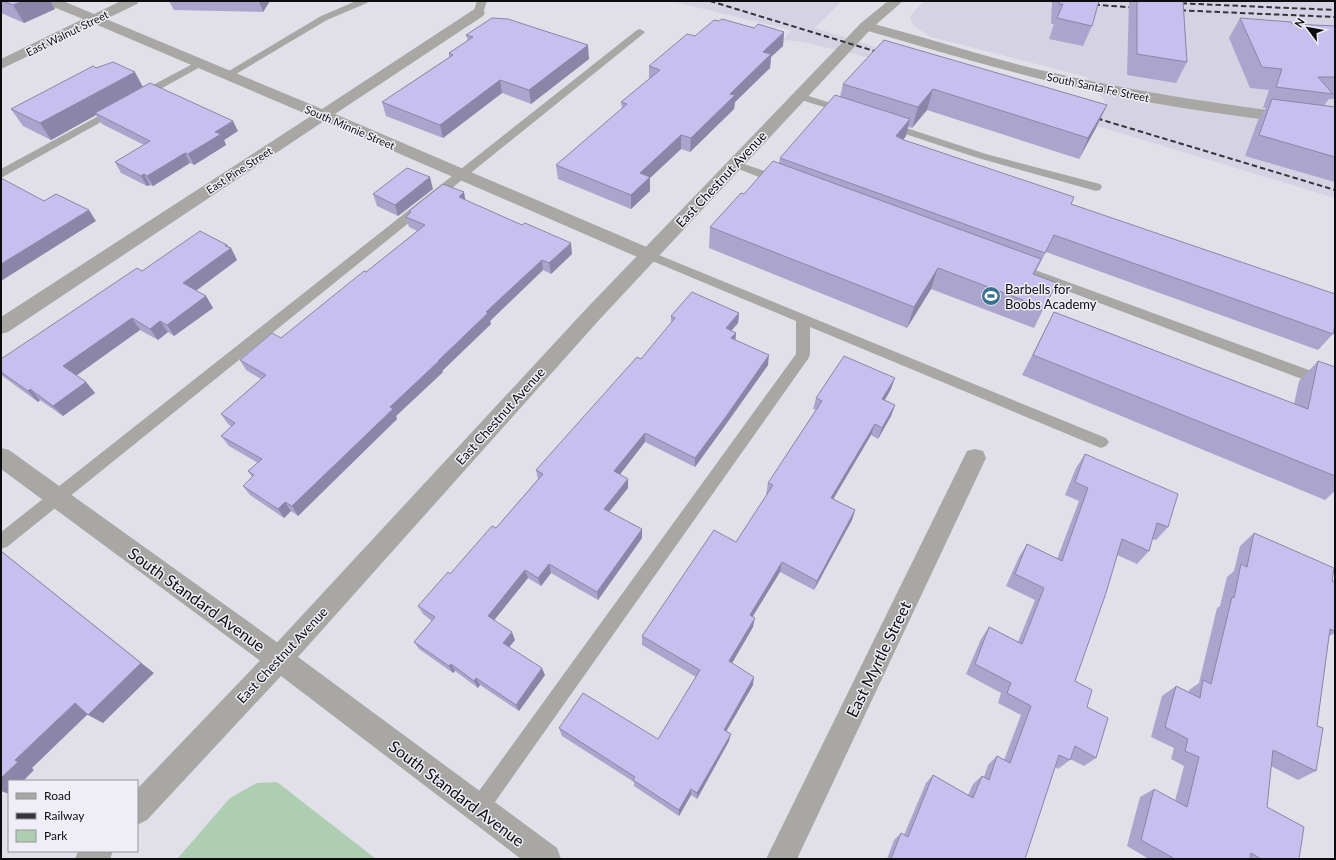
<svg xmlns="http://www.w3.org/2000/svg" width="1336" height="860" font-family="Lato,sans-serif">
<rect width="100%" height="100%" fill="#e1e0e9"/>
<path fill="#d5d3e3" d="M670 1H842L815 28 883 49 1106 104 1087 77 931 37 914 26 910 19 912 14 924 1H1335V198L879 60 802 42 784 40 791 30Z"/>
<path fill="#aeceb2" d="M277 782 376 859H177L230 798 257 783Z"/>
<g fill="none" stroke-linecap="round" stroke-linejoin="round">
<g fill="#a9a7a4" fill-rule="evenodd">
<path d="M356 1H369L367 3 327 20 231 77H223L222 75 321 16Z"/>
<path d="M477 1H487L483 13 478 16 473 13Z"/>
<path d="M640 29 645 32 643 34 7 547 1 549V532L637 30Z"/>
<path d="M200 60 204 61 205 63 204 65 144 98 140 99 135 96 136 94Z"/>
<path d="M799 93 850 109 851 111 846 114 795 98 794 96 795 94Z"/>
<path d="M115 107 120 110 119 112 1 178V169Z"/>
<path d="M888 122 986 154 1100 184 1102 187 1100 190 1096 191 978 158 884 127 883 125 884 123Z"/>
<path d="M735 161 785 178 787 181 785 184H777L731 166 729 164 731 162Z"/>
<path d="M649 251 1106 438 1109 442 1106 446 1101 448 1096 446 810 327V355L808 359 485 816 478 819 471 816 468 809 471 802 796 354V321L645 258 643 255 645 252Z"/>
<path d="M1016 263 1328 377 1330 381 1328 385 1323 386 1318 385 1011 270 1010 267 1011 264Z"/>
</g>
<g fill="#a9a7a4" fill-rule="evenodd">
<path d="M44 1H63L94 14 121 1H139L137 4 106 19 322 109 473 10 478 9 483 10 485 13 483 16 335 114 656 251 658 255 656 259 649 261 642 259 324 121 8 332 1 334V317L311 116 95 24 1 69V59L83 19 46 4Z"/>
<path d="M866 22C926 37 984 57 1045 71 1140 93 1237 107 1335 118V128C1257 119 1178 109 1101 93 1020 76 941 52 861 29L859 26 861 23Z"/>
<path d="M1 448 9 450 288 650 292 659 288 668 279 672 270 668 1 469Z"/>
<path d="M975 449 983 451 986 458 797 859H766L967 451Z"/>
</g>
<g fill="#a9a7a4" fill-rule="evenodd">
<path d="M888 1H903L871 29 600 319 298 657 557 848 561 859H521L281 676 147 820 137 825V789L270 650 586 309 861 23Z"/>
<path d="M78 851H113L110 859H75Z"/>
</g>
<g stroke="#353439" stroke-width="2" stroke-dasharray="5.5 3" stroke-linecap="butt">
<path d="M710 1 884 54"/>
<path d="M1173 3 1335 10"/>
<path d="M1086 4 1140 8"/>
<path d="M1172 10 1335 17"/>
<path d="M1089 116 1335 190"/>
</g>
</g>
<g fill="#aba4cd">
<path d="M1 1H50L55 9 24 23 1 13Z"/>
<path d="M169 1H270L263 12 174 10Z"/>
<path d="M1052 1H1099L1092 26 1083 46 1049 39 1054 24H1051Z"/>
<path d="M1129 1H1183L1187 62 1176 83 1127 75Z"/>
<path d="M1240 18 1292 24 1335 26V99H1329L1324 105 1335 107V182L1245 156 1258 120 1266 108H1263L1269 90 1250 88 1229 38Z"/>
<path d="M719 21 754 28 784 32 783 46 771 57 770 68 735 102 734 109 690 152 681 149 650 178V191L631 209 558 179 556 165 622 109 621 102 649 79V66L695 36Z"/>
<path d="M466 35 589 59 531 104 502 93 443 138 386 116 382 102 449 57V53L468 41Z"/>
<path d="M884 40 1097 126 1079 159 927 110 912 128 908 127 906 136 903 140 1071 204 1333 334 1318 350 1046 252 1034 275 1044 308 1034 328 931 289 907 328 709 248 710 227 744 194 779 163 780 158 840 97 843 84Z"/>
<path d="M143 87 238 131 224 140 226 145 194 165 190 163 153 186 150 185 147 186 121 173 115 162 144 145 102 124 96 115 51 140 23 126 11 109Z"/>
<path d="M433 189 398 216 377 206 373 194Z"/>
<path d="M466 200 572 254 551 274 543 270 490 321 491 324 442 371 443 372 396 416 397 419 298 516 291 511 284 518 250 495 243 486 252 477 248 471 258 463 229 446 221 436 232 427 228 424 221 414 261 379 246 370 240 360 281 338 366 272 417 231 409 227 406 217 409 214V211Z"/>
<path d="M227 245 228 247 231 248 237 260 196 291 206 296 213 308 174 336 168 332 158 340 140 330 76 375 86 382 95 393 63 416 40 400 38 402 1 375V359L142 271Z"/>
<path d="M1054 312 1294 404 1299 381 1318 361 1335 367V491L1325 500 1022 375Z"/>
<path d="M739 313 738 323 731 331 736 333 735 340 768 365 724 427 695 467 645 442 619 474 628 488 609 512 642 538 598 600 551 573 541 586 528 578 494 620 515 640 509 647 545 675 519 711 480 685 478 688 455 671 453 673 419 649 414 642 432 621 423 614 418 606 496 528 538 479 536 470 641 359 671 324V316Z"/>
<path d="M891 389 885 400 895 405 891 416 878 439 871 435 833 499 855 510 852 520 814 590 780 572 753 616V627L732 663 753 685 726 731 729 741 697 799 691 795 679 816 634 786V782L562 736 559 728 658 739 696 677 642 645V636L736 542 767 494H766L768 483 816 410 813 409 816 398Z"/>
<path d="M1085 454 1168 527 1156 540 1152 539 1149 551 1137 564 1117 555 1075 681 1087 707 1096 758 1084 766 1070 759V760L1058 769 1055 767 1025 859H887L894 840 901 833 904 835 926 783 933 775 968 795 973 784 982 776 984 777 988 765 997 756 1004 760 1021 715 998 703 1001 693 966 674 981 639 989 627 1018 642 1035 600 1006 586 1019 557 1027 544 1057 559 1079 501 1065 495 1076 468Z"/>
<path d="M1254 533 1335 582V633L1329 636 1317 726 1316 771 1298 780 1271 766 1267 807 1299 859H1149L1127 846 1140 797 1154 789 1175 801 1184 766 1171 759 1174 748 1151 737 1162 696 1176 686 1189 692V690L1199 683 1217 608 1220 606 1227 577 1234 571 1240 546Z"/>
</g>
<g fill="#8b86a7">
<path d="M23 1H50L55 9 24 23 13 5Z"/>
<path d="M259 1H270L263 12Z"/>
<path d="M784 32 783 46 771 57 770 68 735 102 734 109 690 152 691 138 763 52Z"/>
<path d="M588 45 589 59 531 104 529 90Z"/>
<path d="M135 72 144 89 95 113 96 115 51 140 40 123Z"/>
<path d="M500 80 502 93 443 138 440 125Z"/>
<path d="M933 89 927 110 912 128 918 107Z"/>
<path d="M1107 105 1097 126 1079 159 1088 138Z"/>
<path d="M910 119 906 136 892 153 896 136Z"/>
<path d="M233 121 238 131 224 140 226 145 194 165 188 154 215 132Z"/>
<path d="M681 135V149L650 178V191L631 209V195L640 173Z"/>
<path d="M185 153 190 163 153 186 147 176Z"/>
<path d="M144 174 150 185 147 186 141 176Z"/>
<path d="M430 177 433 189 398 216 395 205Z"/>
<path d="M464 192 466 203 459 197Z"/>
<path d="M89 210 96 221 1 281V264Z"/>
<path d="M571 243 572 254 551 274 549 263Z"/>
<path d="M227 245 230 249 231 248 237 260 190 295 183 283Z"/>
<path d="M542 260 543 270 490 321 491 324 442 371 443 372 396 416 397 419 298 516 292 506 390 407 438 361 486 312Z"/>
<path d="M938 268 931 289 907 328 914 307Z"/>
<path d="M206 296 213 308 174 336 167 325Z"/>
<path d="M739 313 738 323 725 338 726 328Z"/>
<path d="M132 318 140 330 73 378 63 366Z"/>
<path d="M160 321 168 332 158 340 150 329Z"/>
<path d="M736 333 735 343 731 338Z"/>
<path d="M769 355 768 365 724 427 695 467V458Z"/>
<path d="M895 378 891 389 878 411 882 399Z"/>
<path d="M86 382 95 393 63 416 53 406Z"/>
<path d="M30 389 40 400 38 402 28 391Z"/>
<path d="M895 405 891 416 878 439 882 428Z"/>
<path d="M875 424 871 435 828 508 831 498Z"/>
<path d="M645 433V442L615 481 614 471Z"/>
<path d="M628 479V488L605 517 604 509Z"/>
<path d="M285 502 291 511 284 518 278 509Z"/>
<path d="M855 510 852 520 814 590 817 581Z"/>
<path d="M642 529V538L598 600 597 592Z"/>
<path d="M1 551 154 673 103 723 88 715Z"/>
<path d="M782 562 780 572 748 624 750 615Z"/>
<path d="M549 564 551 573 541 586 538 578Z"/>
<path d="M525 570 528 578 491 624 488 616Z"/>
<path d="M755 618 753 627 728 670 729 661Z"/>
<path d="M512 632 515 640 506 651 503 643Z"/>
<path d="M451 664 455 671 453 673 449 666Z"/>
<path d="M542 668 545 675 519 711 516 705Z"/>
<path d="M754 677 753 685 723 737 724 730Z"/>
<path d="M476 678 480 685 478 688 474 681Z"/>
<path d="M75 703 90 712 32 768 34 770 23 781H9V794L1 791V778L15 760Z"/>
<path d="M731 734 729 741 697 799V793Z"/>
<path d="M691 789V795L679 816V810Z"/>
</g>
<g fill="#c7bfee" stroke="#8b86a7">
<path d="M3 1H23L13 5Z"/>
<path d="M1059 1H1099L1092 26 1057 18 1063 4H1059Z"/>
<path d="M1137 1H1183L1187 62 1137 54Z"/>
<path d="M492 18 508 19 588 45 529 90 500 80 440 125 382 102 453 55 449 53 473 37 466 35Z"/>
<path d="M1240 18 1291 22 1292 24 1335 26V77H1318L1333 94 1276 87 1282 69 1262 67Z"/>
<path d="M722 19 754 28 758 24 784 32 763 52 771 54 730 94 735 95 691 138 681 135 640 173 650 177 631 195 556 165 627 104 621 102 660 70 649 66 687 34 695 36 714 20 719 21Z"/>
<path d="M884 40 1107 105 1088 138 933 89 918 107 843 84Z"/>
<path d="M113 62 135 72 40 123 11 109 93 66 96 68Z"/>
<path d="M150 83 233 121 215 132 221 134 188 154 185 153 147 176 144 174 141 176 115 162 150 141 95 113Z"/>
<path d="M835 95 910 119 896 136 904 140 1074 197 1071 204 1335 294V325L1333 334 1054 235 1045 253 780 158Z"/>
<path d="M1272 99 1335 107V157L1259 135Z"/>
<path d="M773 161 1041 259 1033 274 1057 283 1044 308 938 268 914 307 710 227 741 193 744 194Z"/>
<path d="M407 168 430 177 395 205 373 194Z"/>
<path d="M1 178 44 201 56 194 89 210 1 264Z"/>
<path d="M443 184 464 192 459 197 522 225 525 223 571 243 549 263 542 260 486 312 488 313 438 361H439L390 407 393 409 292 506 285 502 278 509 243 486 254 475 248 471 262 459 221 436 235 423 221 414 266 375 240 360 272 333 281 338 364 271 366 272 425 225 406 217 411 212 409 211Z"/>
<path d="M200 231 227 245 225 246 231 248 183 283 206 296 167 325 160 321 150 329 132 318 63 366 86 382 53 406 30 389 28 391 1 372V359L137 268 142 271Z"/>
<path d="M692 292 739 313 726 328 736 333 731 338 769 355 725 418 695 458 645 433 614 471 628 479 604 509 642 529 597 592 549 564 538 578 525 570 488 616 512 632 503 643 542 668 516 705 476 678 474 681 451 664 449 666 414 642 435 617 418 606 448 572 450 574 492 526 496 528 543 474 536 470 637 357 641 359 675 318 671 316Z"/>
<path d="M1054 312 1308 409 1318 361 1335 367V476L1033 355Z"/>
<path d="M844 356 895 378 882 399 895 405 882 428 875 424 831 498 855 510 817 581 782 562 750 615 755 618 729 661 754 677 724 730 731 734 697 793 691 789 679 810 633 780 635 777 559 728 583 693 658 739 700 670 642 636 714 530 736 542 773 485 768 483 822 401 816 398Z"/>
<path d="M1085 454 1178 494 1168 527 1157 523 1149 551 1122 539 1106 593 1075 681 1092 690 1087 707 1108 718 1096 758 1075 746 1070 760 1059 755 1025 859H891L901 833 908 837 933 775 973 798 982 776 989 780 997 756 1010 763 1031 706 1007 693 1011 683 975 664 989 627 1022 644 1044 588 1015 574 1027 544 1062 561 1088 488 1075 482Z"/>
<path d="M1254 533 1334 568 1332 581 1335 582V631L1330 629 1317 726 1323 728 1316 771 1273 750 1267 807 1304 827 1299 859H1261L1251 853 1250 859H1175L1141 840 1154 789 1187 807 1199 757 1185 751 1188 739 1165 727 1176 686 1200 698 1203 680 1211 684 1232 597 1234 598 1241 564 1247 567Z"/>
<path d="M1 551 141 663 88 715 75 703 15 760 18 762 1 778Z"/>
</g>
<defs>
<symbol id="stadium-disc" viewBox="-11 -11 22 22"><circle r="9.5" fill="#3b728d" stroke="#efedf6"/><path d="M0-5a6.5 5 0 1 0 0 10a6.5 5 0 1 0 0-10ZM-3.5-1.8h7v3.6h-7Z" fill="#fff"/></symbol>
</defs>
<g fill-rule="evenodd">
<use href="#stadium-disc" x="980" y="285" width="22" height="22"/>
</g>
<g text-anchor="middle" dominant-baseline="central" stroke-width="3" stroke-linejoin="round" paint-order="stroke">
<g font-size="11" fill="#0d0d10" stroke="#efedf6">
<text transform="translate(67 33) rotate(-26)">East Walnut Street</text>
<text transform="translate(1098 87) rotate(12)">South Santa Fe Street</text>
<text transform="translate(350 127) rotate(23)">South Minnie Street</text>
<text transform="translate(239 170) rotate(-33)">East Pine Street</text>
</g>
<g font-size="13" fill="#0d0d10" stroke="#efedf6">
<text transform="translate(721 179) rotate(-47)">East Chestnut Avenue</text>
<text transform="translate(500 416) rotate(-48)">East Chestnut Avenue</text>
<text transform="translate(282 655) rotate(-47)">East Chestnut Avenue</text>
</g>
<g font-size="13" fill="#0d0d10" stroke="#efedf6" text-anchor="start">
<text x="1005" y="289">Barbells for<tspan x="1005" dy="15">Boobs Academy</tspan></text>
</g>
<g font-size="16" fill="#0d0d10" stroke="#efedf6">
<text transform="translate(197 599) rotate(36)">South Standard Avenue</text>
<text transform="translate(878 659) rotate(-64)">East Myrtle Street</text>
<text transform="translate(457 793) rotate(37)">South Standard Avenue</text>
</g>
</g>
<rect width="1336" height="860" fill="none" stroke="#0d0d10" stroke-width="4"/>
<rect x="8" y="780" width="130" height="72" fill="#efedf6" stroke="#95939a"/>
<rect x="16" y="793" width="20" height="6" fill="#a9a7a4" stroke="#95939a"/>
<text x="44" y="800" font-size="12" fill="#0d0d10">Road</text>
<rect x="16" y="813" width="20" height="6" fill="#353439" stroke="#95939a"/>
<text x="44" y="820" font-size="12" fill="#0d0d10">Railway</text>
<rect x="16" y="830" width="20" height="12" fill="#aeceb2" stroke="#95939a"/>
<text x="44" y="840" font-size="12" fill="#0d0d10">Park</text>
<g transform="translate(1308 28) rotate(302)" stroke="#efedf6" stroke-width="3" paint-order="stroke">
<path d="M0-3L7 15L0 10L-7 15Z" fill="#0d0d10"/>
<text y="-6" font-size="11" font-weight="bold" text-anchor="middle" fill="#0d0d10">N</text>
</g>
</svg>
